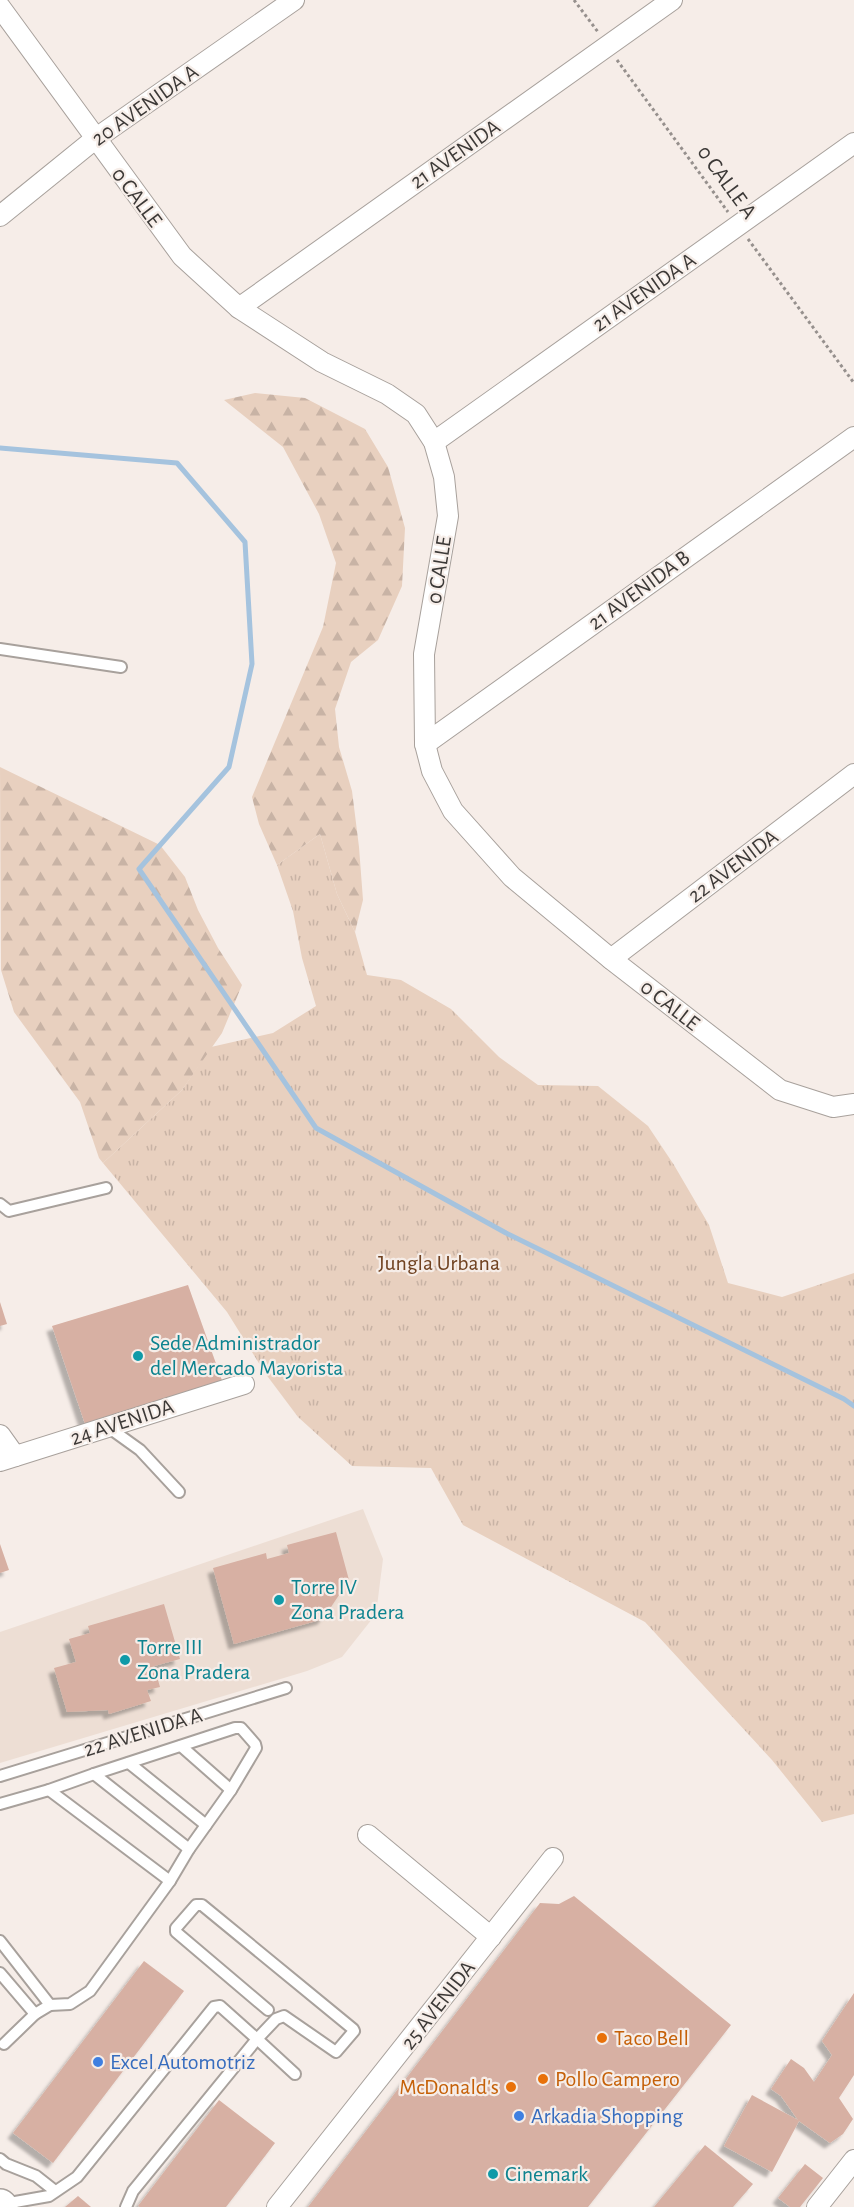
<svg xmlns="http://www.w3.org/2000/svg" width="854" height="2207" font-family="'Alegreya Sans',sans-serif">
<defs>
<pattern id="grass-tufts" width="24" height="20" patternUnits="userSpaceOnUse" patternTransform="scale(1.5)"><rect width="24" height="20" fill="#e8d0bf"/><path d="M3 7l-1-3M5 7V3M7 7l1-3M15 17l-1-3M17 17v-4M19 17l1-3" fill="none" stroke="#c8b3a5"/></pattern>
<pattern id="forest-firs" width="22" height="20" patternUnits="userSpaceOnUse" patternTransform="scale(1.5)"><rect width="22" height="20" fill="#e8d0bf"/><path d="M5 1l3.5 6h-7zM16 11l3.5 6h-7z" fill="#c8b3a5"/></pattern>
<filter id="shadow"><feDropShadow dx="-5.5" dy="5.5" stdDeviation="1.5" flood-color="#0004"/></filter>
</defs>
<rect width="100%" height="100%" fill="#f6ede8"/>
<path fill="#edded4" d="M363 1509 383 1559 376 1614 342 1657 307 1671 0 1763V1632Z"/>
<path fill="url(#grass-tufts)" d="M320 834 337 894 355 932 367 975 401 980 451 1009 499 1057 538 1085 598 1086 648 1126 674 1165 709 1225 728 1283 782 1297 854 1273V1814L822 1822 772 1760 645 1622 463 1525 431 1468 352 1466 298 1417 265 1373 227 1312 103 1163 182 1090 211 1047 273 1033 316 1006 302 958 293 911 277 865Z"/>
<g fill="url(#forest-firs)">
<path d="M255 393 305 398 365 429 388 467 405 528 402 586 378 640 351 662 335 709 339 747 352 791 359 847 363 900 355 932 337 894 320 834 277 865 259 824 252 797 323 627 336 563 319 514 283 447 224 400Z"/>
<path d="M0 767 160 845 185 877 198 910 218 948 242 985 222 1033 182 1090 103 1163 99 1158 80 1102 14 1012 1 970Z"/>
</g>
<g fill="none" stroke-linecap="round" stroke-linejoin="round">
<path stroke="#a5c3de" stroke-width="5" d="M0 448 177 463 245 542 252 664 229 767 139 869 316 1128 506 1233 844 1399 854 1406"/>
</g>
<g fill="#d7b0a3" filter="url(#shadow)">
<path d="M188 1285 224 1386 87 1430 52 1326Z"/>
<path d="M0 1302 7 1324 0 1326Z"/>
<path d="M336 1532 349 1580 323 1619 234 1644 213 1568 266 1553 267 1559 289 1553 287 1545Z"/>
<path d="M0 1544 9 1570 0 1573Z"/>
<path d="M164 1604 180 1659 154 1666 160 1687 147 1690 151 1701 109 1714 108 1710 67 1712 54 1668 76 1662 69 1639 90 1633 88 1626Z"/>
<path d="M574 1896 731 2025 588 2207H308L540 1903 559 1904Z"/>
<path d="M144 1961 184 1991 53 2163 13 2133Z"/>
<path d="M854 1993V2075L839 2098 853 2119 843 2134 830 2143 799 2121 772 2172 724 2146 752 2095 798 2120 781 2096 771 2089 791 2059 804 2068 814 2082 832 2055 822 2041Z"/>
<path d="M219 2100 275 2143 226 2207H140L138 2206Z"/>
<path d="M705 2145 753 2184 733 2207H654Z"/>
<path d="M805 2164 823 2178 800 2207H790L778 2198Z"/>
<path d="M78 2196 91 2207H65Z"/>
</g>
<g fill="none" stroke-linecap="round" stroke-linejoin="round">
<defs>
<g id="lane">
<path d="M0 649 121 667"/>
<path d="M0 1204 9 1211 106 1188"/>
<path d="M108 1427 140 1450 179 1492"/>
<path d="M181 1746 231 1790"/>
<path d="M129 1763 206 1825"/>
<path d="M94 1774 189 1849"/>
<path d="M0 1776 286 1688"/>
<path d="M49 1790 170 1881"/>
<path d="M0 1804 49 1790 94 1774 235 1728H241L255 1744 256 1748 231 1790 189 1849 170 1881 90 1991 70 2004 50 2005"/>
<path d="M0 1941 50 2005 35 2014"/>
<path d="M0 1973 35 2014 4 2044"/>
<path d="M268 2010 176 1932V1928L196 1905H202L353 2029 354 2031 336 2052 284 2016 276 2019 257 2039 295 2074"/>
<path d="M0 2159 6 2164 36 2176 55 2191"/>
<path d="M4 2204 49 2196 77 2177 214 2007 220 2006 257 2039 133 2191 126 2207"/>
</g>
<g id="street">
<path d="M0 7 182 256 239 308 322 362 387 394 416 414 434 442 444 477 448 516 424 654 425 744 432 771 453 811 512 877 611 959 780 1090 833 1107 854 1104"/>
<path d="M0 216 95 139 294 0"/>
<path d="M239 308 672 0"/>
<path d="M434 442 854 143"/>
<path d="M425 744 854 437"/>
<path d="M611 959 854 774"/>
<path d="M0 1435 15 1456"/>
<path d="M0 1461 244 1384"/>
<path d="M368 1835 491 1937"/>
<path d="M277 2207 553 1858"/>
<path d="M817 2207 854 2160"/>
</g>
<path id="highway" d="M0 2206 1 2207"/>
</defs>
<use href="#lane" stroke="#a8a19c" stroke-width="14"/>
<use href="#street" stroke="#a8a19c" stroke-width="22"/>
<use href="#highway" stroke="#a8a19c" stroke-width="36"/>
<g stroke="#96908d" stroke-width="3" stroke-dasharray="3 3" stroke-linecap="butt">
<path d="M574 0 598 32"/>
<path d="M617 60 728 212"/>
<path d="M748 239 854 383"/>
</g>
<use href="#lane" stroke="#fff" stroke-width="10"/>
<use href="#street" stroke="#fff" stroke-width="20"/>
<use href="#highway" stroke="#fff" stroke-width="33"/>
</g>
<g fill="#0f9aa8" stroke="#f6ede8" stroke-width="2">
<circle cx="138" cy="1356" r="6"/>
<circle cx="279" cy="1600" r="6"/>
<circle cx="125" cy="1660" r="6"/>
<circle cx="493" cy="2174" r="6"/>
</g>
<g fill="#e8710a" stroke="#f6ede8" stroke-width="2">
<circle cx="602" cy="2038" r="6"/>
<circle cx="543" cy="2079" r="6"/>
<circle cx="511" cy="2087" r="6"/>
</g>
<g fill="#3f7fe0" stroke="#f6ede8" stroke-width="2">
<circle cx="98" cy="2062" r="6"/>
<circle cx="519" cy="2116" r="6"/>
</g>
<g text-anchor="middle" dominant-baseline="central" stroke-width="4.5" stroke-linejoin="round" paint-order="stroke">
<g font-size="22" fill="#3c3937" stroke="#f6ede8">
<text transform="translate(145 105) rotate(-35)">20 AVENIDA A</text>
<text transform="translate(455 154) rotate(-35)">21 AVENIDA</text>
<text transform="translate(727 182) rotate(54)">0 CALLE A</text>
<text transform="translate(137 197) rotate(53)">0 CALLE</text>
<text transform="translate(644 292) rotate(-35)">21 AVENIDA A</text>
<text transform="translate(439 570) rotate(-81)">0 CALLE</text>
<text transform="translate(639 590) rotate(-36)">21 AVENIDA B</text>
<text transform="translate(733 866) rotate(-37)">22 AVENIDA</text>
<text transform="translate(670 1005) rotate(38)">0 CALLE</text>
<text transform="translate(122 1422) rotate(-18)">24 AVENIDA</text>
<text transform="translate(143 1732) rotate(-17)">22 AVENIDA A</text>
<text transform="translate(438 2005) rotate(-52)">25 AVENIDA</text>
</g>
<g font-size="22" fill="#704220" stroke="#f6ede8">
<text x="439" y="1263">Jungla Urbana</text>
</g>
<g font-size="22" fill="#0d838f" stroke="#f6ede8" text-anchor="start">
<text x="150" y="1343">Sede Administrador<tspan x="150" dy="25">del Mercado Mayorista</tspan></text>
<text x="291" y="1587">Torre IV<tspan x="291" dy="25">Zona Pradera</tspan></text>
<text x="137" y="1647">Torre III<tspan x="137" dy="25">Zona Pradera</tspan></text>
<text x="505" y="2174">Cinemark</text>
</g>
<g font-size="22" fill="#c56008" stroke="#f6ede8" text-anchor="start">
<text x="614" y="2038">Taco Bell</text>
<text x="555" y="2079">Pollo Campero</text>
<text x="499" y="2087" text-anchor="end">McDonald's</text>
</g>
<g font-size="22" fill="#366cbe" stroke="#f6ede8" text-anchor="start">
<text x="110" y="2062">Excel Automotriz</text>
<text x="531" y="2116">Arkadia Shopping</text>
</g>
</g>
</svg>
